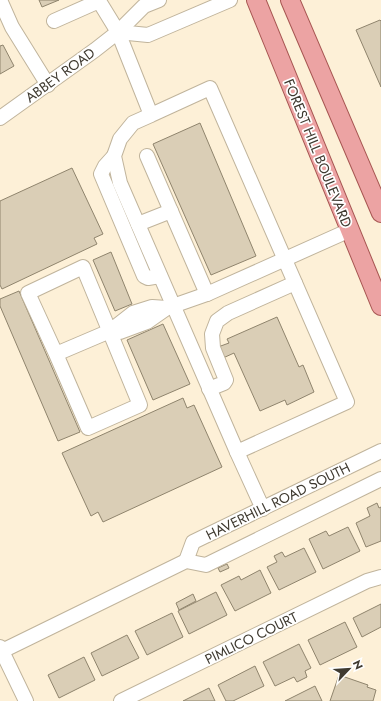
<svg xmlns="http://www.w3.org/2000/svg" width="381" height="701" font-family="Jost,sans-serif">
<rect width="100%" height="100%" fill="#fdf0d7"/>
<g fill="#daceb6" stroke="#8f846d">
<path d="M39 0H59L42 7Z"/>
<path d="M380 20 381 21V87L356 30Z"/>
<path d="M3 45 14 66 0 74V46Z"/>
<path d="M200 123 256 256 211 275 153 144Z"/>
<path d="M72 168 103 234 94 238 97 244 2 289 0 285V201Z"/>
<path d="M111 252 132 304 115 311 93 260Z"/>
<path d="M19 291 80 432 58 441 0 306V299Z"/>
<path d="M277 317 299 367 303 365 314 392 287 405 285 400 260 411 234 353 223 358 218 347 229 343 227 339Z"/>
<path d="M163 324 190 384 153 400 127 340Z"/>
<path d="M183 398 187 408 194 405 222 467 103 522 98 512 91 516 62 453Z"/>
<path d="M377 503 379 508 381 507V541L366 547 356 523 370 516 367 508Z"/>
<path d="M348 527 360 551 323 569 309 539 326 531 329 536Z"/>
<path d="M304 548 316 572 279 590 267 567 277 562 274 556 282 552 285 557Z"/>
<path d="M227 564 229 568 220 572 218 568Z"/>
<path d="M260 570 271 593 235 611 221 585 239 576 241 580Z"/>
<path d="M216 592 227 615 189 634 178 611Z"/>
<path d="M193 594 196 601 179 610 176 603Z"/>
<path d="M381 604V627L362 637 353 618Z"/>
<path d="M172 613 183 637 147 655 135 631Z"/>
<path d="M345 622 357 647 320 665 308 640Z"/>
<path d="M127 635 139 658 102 676 91 653Z"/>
<path d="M299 644 311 668 305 671 307 677 297 682 294 677 275 686 263 662Z"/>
<path d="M84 657 95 680 59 698 48 675Z"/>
<path d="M255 666 264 686 233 701H226L218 685Z"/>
<path d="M339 675 368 685 367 687 376 690 373 701H330Z"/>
<path d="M315 686 322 701H285Z"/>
<path d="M209 688 215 701H183Z"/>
</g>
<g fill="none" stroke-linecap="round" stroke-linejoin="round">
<defs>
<g id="minor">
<path d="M0 0 12 27 48 85"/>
<path d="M54 21 99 1 118 32 151 115 210 88 347 402 237 452 120 183 114 156 120 139 133 123 151 115"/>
<path d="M118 32 148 35 230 0"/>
<path d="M0 118 95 50 118 32 144 6 159 0"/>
<path d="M114 156 105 166 101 174 144 276 148 278 160 276"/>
<path d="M147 156 207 294"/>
<path d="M138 224 171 211"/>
<path d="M111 331 120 332 147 322 167 308 207 294 350 230"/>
<path d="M56 354 28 293 83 267 140 405 88 428 56 354 110 331 133 313 152 307 167 308"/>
<path d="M209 389 224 383 226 380 213 348 212 334 217 321 228 313 295 283"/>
<path d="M237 452 263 509"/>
<path d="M186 561 193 542 381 451"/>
<path d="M0 647 26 701"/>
<path d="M0 652 186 561 206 565 381 479"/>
<path d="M121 701 367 581 381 577"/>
</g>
<g id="major">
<path d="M256 0 381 306"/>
<path d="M290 0 381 213"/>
</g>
</defs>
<use href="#minor" stroke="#c0b49c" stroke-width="16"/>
<use href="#major" stroke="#a75652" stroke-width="20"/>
<use href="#minor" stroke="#fff" stroke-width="14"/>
<use href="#major" stroke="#eca3a3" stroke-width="18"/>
</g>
<g text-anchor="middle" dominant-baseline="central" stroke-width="3.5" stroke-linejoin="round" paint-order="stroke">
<g font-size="14" fill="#3f3a30" stroke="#fff">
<text transform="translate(60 75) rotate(-36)">ABBEY ROAD</text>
<text transform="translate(318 153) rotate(68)">FOREST HILL BOULEVARD</text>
<text transform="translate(278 501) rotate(-26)">HAVERHILL ROAD SOUTH</text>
<text transform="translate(251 638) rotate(-26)">PIMLICO COURT</text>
</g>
</g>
<g transform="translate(349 669) rotate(65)" stroke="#ffffff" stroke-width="3" paint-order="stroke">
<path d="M0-3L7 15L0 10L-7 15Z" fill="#3f3a30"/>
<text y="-6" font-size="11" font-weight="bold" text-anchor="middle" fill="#3f3a30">N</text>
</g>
</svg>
